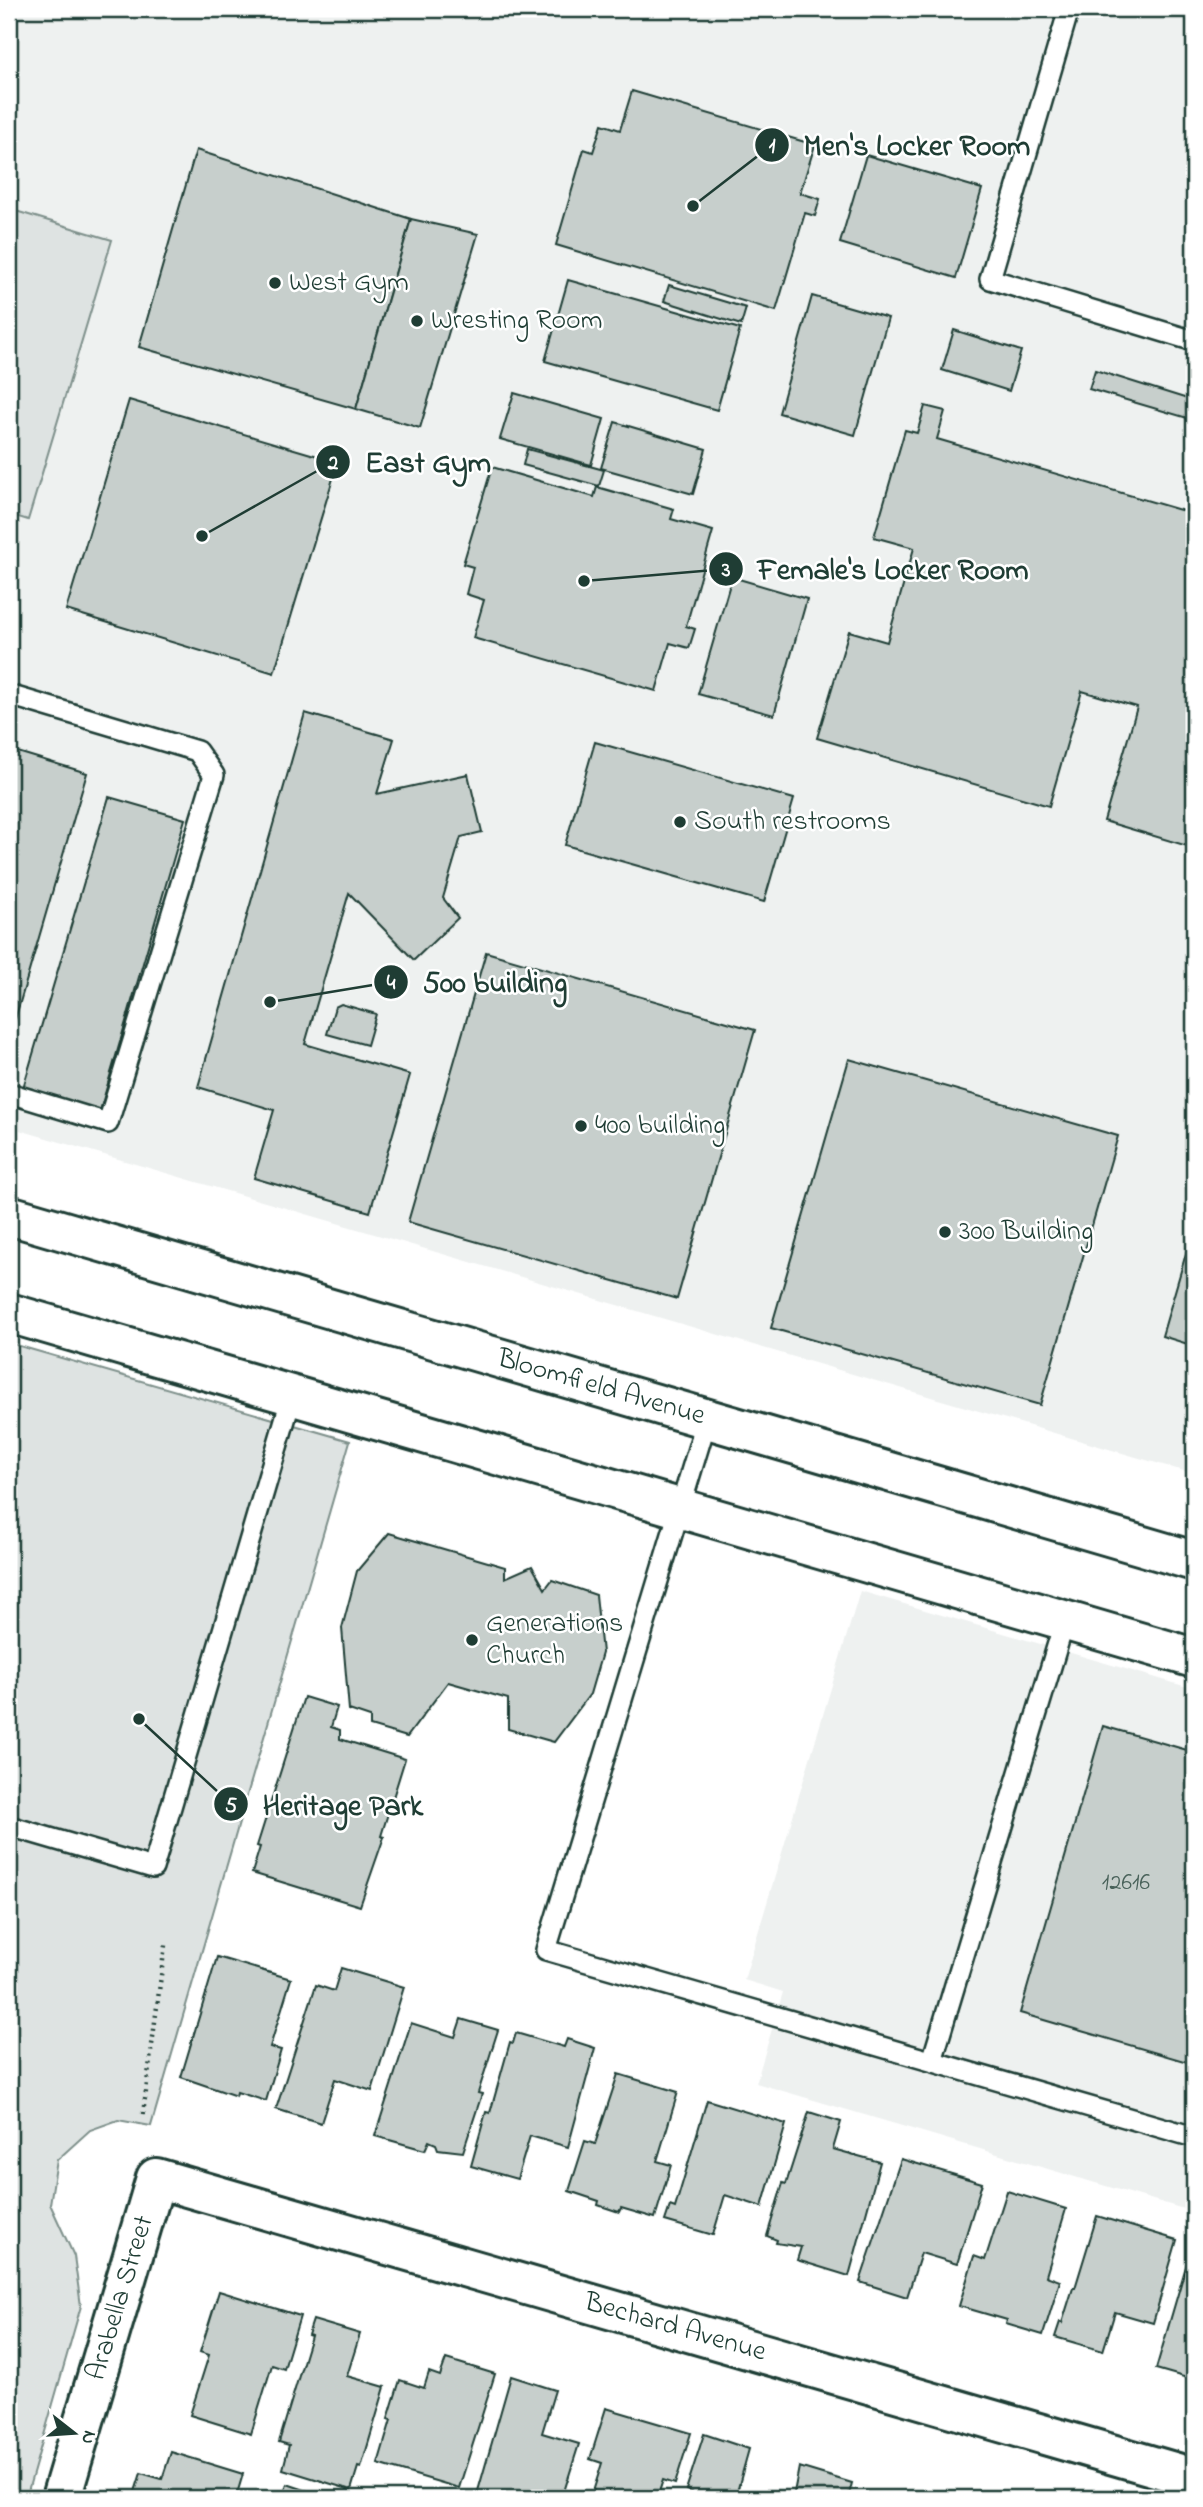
<svg xmlns="http://www.w3.org/2000/svg" width="1203" height="2507" font-family="'Indie Flower',sans-serif">
<rect width="100%" height="100%" fill="#fff"/>
<filter id="ink" filterUnits="userSpaceOnUse"><feTurbulence type="fractalNoise" baseFrequency=".0143" numOctaves="2"/><feDisplacementMap in="SourceGraphic" scale="14" xChannelSelector="R" yChannelSelector="G"/><feConvolveMatrix kernelMatrix="1 2 1 2 8 2 1 2 1" color-interpolation-filters="sRGB"/></filter>
<g filter="url(#ink)">
<g fill="#eef1f0">
<path d="M9 9H1194V1474L9 1127Z"/>
<path d="M860 1591 1194 1689V2212L756 2083 783 1992 744 1980Z"/>
</g>
<g fill="#dee3e2" stroke="#7e908b" stroke-width="2">
<path d="M9 209 112 240 28 520 9 514Z"/>
<path d="M9 1343 350 1441 151 2126 118 2120 90 2130 57 2160 50 2204 74 2256 81 2306 26 2498H9Z"/>
</g>
<g fill="#c7cfcc" stroke="#1f3d34" stroke-width="2">
<path d="M632 91 815 145 800 193 820 199 815 216 805 213 776 311 556 245 584 149 593 152 602 124 620 130Z"/>
<path d="M196 150 411 219 356 409 139 347Z"/>
<path d="M866 155 982 189 956 278 840 243Z"/>
<path d="M411 219 478 234 420 428 356 409Z"/>
<path d="M568 280 740 329 717 410 545 361Z"/>
<path d="M669 285 746 308 741 325 664 301Z"/>
<path d="M812 296 888 318 855 435 779 413Z"/>
<path d="M954 330 1021 351 1009 391 942 370Z"/>
<path d="M1095 370 1194 401V420L1089 389Z"/>
<path d="M514 393 604 419 591 465 500 439Z"/>
<path d="M129 400 338 462 274 673 66 610Z"/>
<path d="M925 406 945 411 937 439 1194 514V848L1104 821 1137 707 1082 691 1049 806 817 738 849 631 887 642 914 548 874 537 905 430 917 433Z"/>
<path d="M615 422 706 449 693 494 601 468Z"/>
<path d="M527 449 604 470 599 486 523 465Z"/>
<path d="M492 467 594 497 597 487 674 509 671 519 713 531 686 626 695 629 689 648 670 643 656 691 473 638 484 600 466 594 473 567 463 564Z"/>
<path d="M732 577 807 599 774 715 698 694Z"/>
<path d="M305 713 394 739 377 794 468 774 482 832 461 837 443 898 458 918 414 960 349 893 305 1044 410 1075 370 1212 254 1178 274 1110 198 1087Z"/>
<path d="M595 742 794 799 764 902 565 845Z"/>
<path d="M11 750 87 773 9 1040V757Z"/>
<path d="M109 797 185 819 95 1128 18 1105Z"/>
<path d="M486 952 755 1030 677 1299 408 1222Z"/>
<path d="M341 1004 376 1014 367 1045 327 1034 335 1007Z"/>
<path d="M849 1059 1118 1136 1040 1405 771 1328Z"/>
<path d="M1194 1226V1346L1162 1336Z"/>
<path d="M389 1533 505 1567V1578L532 1566 545 1589 552 1580 596 1595 602 1653 590 1694 554 1742 508 1729V1699L448 1682 407 1737 370 1726V1717L349 1710 342 1628 357 1571Z"/>
<path d="M304 1697 337 1707 331 1727 340 1730V1739L405 1759 381 1836 384 1837 360 1906 252 1873 260 1847 257 1846Z"/>
<path d="M1103 1726 1194 1752V2064L1020 2013Z"/>
<path d="M217 1957 291 1979 270 2047 281 2050 266 2101 237 2092 236 2096 181 2077Z"/>
<path d="M341 1968 404 1987 372 2091 335 2079 321 2123 276 2109 316 1985 334 1991Z"/>
<path d="M461 2019 498 2030 478 2093 482 2094 463 2152 438 2149 436 2144 429 2141 425 2150 375 2136 411 2023 455 2037Z"/>
<path d="M516 2033 564 2047 567 2039 595 2048 568 2147 530 2136 517 2179 471 2166 486 2112 490 2113 510 2042 513 2043Z"/>
<path d="M618 2074 678 2092 657 2161 671 2165 655 2218 621 2208 619 2212 598 2205 599 2201 569 2191 585 2141 595 2144Z"/>
<path d="M707 2100 786 2124 762 2207 725 2195 713 2235 665 2221 670 2206 675 2208Z"/>
<path d="M809 2112 841 2122 833 2149 880 2162 849 2276 797 2260 801 2247 776 2243 777 2240 767 2236 783 2183 786 2184Z"/>
<path d="M901 2159 982 2183 957 2264 921 2253 907 2297 860 2282Z"/>
<path d="M1007 2191 1066 2209 1046 2276 1060 2281 1043 2335 1006 2324 1007 2320 959 2306 974 2256 985 2260Z"/>
<path d="M1097 2216 1177 2240 1153 2323 1115 2312 1103 2351 1055 2337 1060 2322 1062 2323 1073 2288H1075Z"/>
<path d="M1189 2256 1194 2257V2380L1156 2369Z"/>
<path d="M219 2291 300 2316 284 2369 272 2365 251 2434 190 2415 209 2355 200 2352Z"/>
<path d="M313 2320 360 2334 347 2376 385 2387 361 2468 358 2467 351 2490 283 2469 289 2445 279 2442 311 2336 308 2335Z"/>
<path d="M446 2359 495 2374 459 2488 378 2464 391 2420 388 2419 400 2380 424 2388 429 2372 440 2376Z"/>
<path d="M511 2376 555 2390 542 2433 579 2444 562 2498H476Z"/>
<path d="M606 2408 691 2433 675 2484 663 2480 657 2498H591L602 2463 590 2459Z"/>
<path d="M704 2434 749 2449 737 2492 757 2498H689L691 2492 686 2490Z"/>
<path d="M171 2452 243 2474 237 2494 247 2498H133L141 2473 162 2479Z"/>
<path d="M799 2467 852 2483 848 2498H793Z"/>
<path d="M287 2484 326 2497V2498H283Z"/>
</g>
<g fill="none" stroke-linecap="round" stroke-linejoin="round">
<defs>
<g id="service">
<path d="M1069 9 990 279 1194 341"/>
<path d="M9 695 197 751 214 775 108 1123 9 1093"/>
<path d="M707 1419 546 1950 1194 2137"/>
<path d="M9 1826 153 1868 292 1396"/>
<path d="M932 2061 1065 1620"/>
</g>
<path id="minor" d="M61 2498 156 2178 1194 2478"/>
<g id="tertiary">
<path d="M9 1215 1194 1561"/>
<path d="M9 1313 1194 1658"/>
</g>
</defs>
<use href="#service" stroke="#1f3d34" stroke-width="24"/>
<use href="#minor" stroke="#1f3d34" stroke-width="44"/>
<use href="#tertiary" stroke="#1f3d34" stroke-width="44"/>
<path stroke="#1f3d34" stroke-width="4.5" stroke-dasharray="2 5" stroke-linecap="butt" d="M143 2114 165 1945"/>
<use href="#service" stroke="#fff" stroke-width="19"/>
<use href="#minor" stroke="#fff" stroke-width="38"/>
<use href="#tertiary" stroke="#fff" stroke-width="38"/>
</g>
</g>
<g fill="#1f3d34" stroke="#fff" stroke-width="2.5">
<circle cx="275" cy="283" r="7"/>
<circle cx="417" cy="321" r="7"/>
<circle cx="680" cy="822" r="7"/>
<circle cx="581" cy="1126" r="7"/>
<circle cx="945" cy="1232" r="7"/>
<circle cx="472" cy="1640" r="7"/>
</g>
<g text-anchor="middle" dominant-baseline="central" stroke-width="5" stroke-linejoin="round" paint-order="stroke">
<g font-size="24" fill="#49625a">
<text x="1126" y="1883">12616</text>
</g>
<g font-size="28" fill="#1f3d34" stroke="#fff" text-anchor="start">
<text x="289" y="283">West Gym</text>
<text x="431" y="321">Wresting Room</text>
<text x="694" y="822">South restrooms</text>
<text x="595" y="1126">400 building</text>
<text x="959" y="1232">300 Building</text>
<text x="486" y="1624">Generations<tspan x="486" dy="32">Church</tspan></text>
</g>
<g font-size="28" fill="#1f3d34" stroke="#fff">
<text transform="translate(601 1388) rotate(16)">Bloomfield Avenue</text>
<text transform="translate(121 2298) rotate(-73)">Arabella Street</text>
<text transform="translate(675 2328) rotate(16)">Bechard Avenue</text>
</g>
</g>
<path fill="none" stroke="#1f3d34" stroke-width="2.5" d="M693 206L772 145M202 536L333 462M584 581L726 569M270 1002L391 982M139 1719L231 1804"/>
<g fill="#1f3d34" stroke="#fff" stroke-width="2.5">
<circle cx="693" cy="206" r="7"/>
<circle cx="202" cy="536" r="7"/>
<circle cx="584" cy="581" r="7"/>
<circle cx="270" cy="1002" r="7"/>
<circle cx="139" cy="1719" r="7"/>
<circle cx="772" cy="145" r="18"/>
<circle cx="333" cy="462" r="18"/>
<circle cx="726" cy="569" r="18"/>
<circle cx="391" cy="982" r="18"/>
<circle cx="231" cy="1804" r="18"/>
</g>
<g font-size="21" text-anchor="middle" font-weight="bold" fill="#fff">
<text x="772" y="152">1</text>
<text x="333" y="469">2</text>
<text x="726" y="576">3</text>
<text x="391" y="989">4</text>
<text x="231" y="1812">5</text>
</g>
<g font-size="30" text-anchor="middle" font-weight="bold" fill="#1f3d34" stroke="#fff" stroke-width="5" stroke-linejoin="round" paint-order="stroke">
<text x="917" y="155">Men's Locker Room</text>
<text x="428" y="472">East Gym</text>
<text x="893" y="579">Female's Locker Room</text>
<text x="495" y="992">500 building</text>
<text x="343" y="1815">Heritage Park</text>
</g>
<rect width="1203" height="2507" fill="none" stroke="#fff" stroke-width="35"/>
<rect x="18" y="18" width="1168" height="2472" fill="none" stroke="#1f3d34" stroke-width="2.5" filter="url(#ink)"/>
<g transform="translate(74 2433) rotate(107)" stroke="#ffffff" stroke-width="5" paint-order="stroke">
<path d="M0-5L12 26L0 18L-12 26Z" fill="#1f3d34"/>
<text y="-10" font-size="19" font-weight="bold" text-anchor="middle" fill="#1f3d34">N</text>
</g>
</svg>
